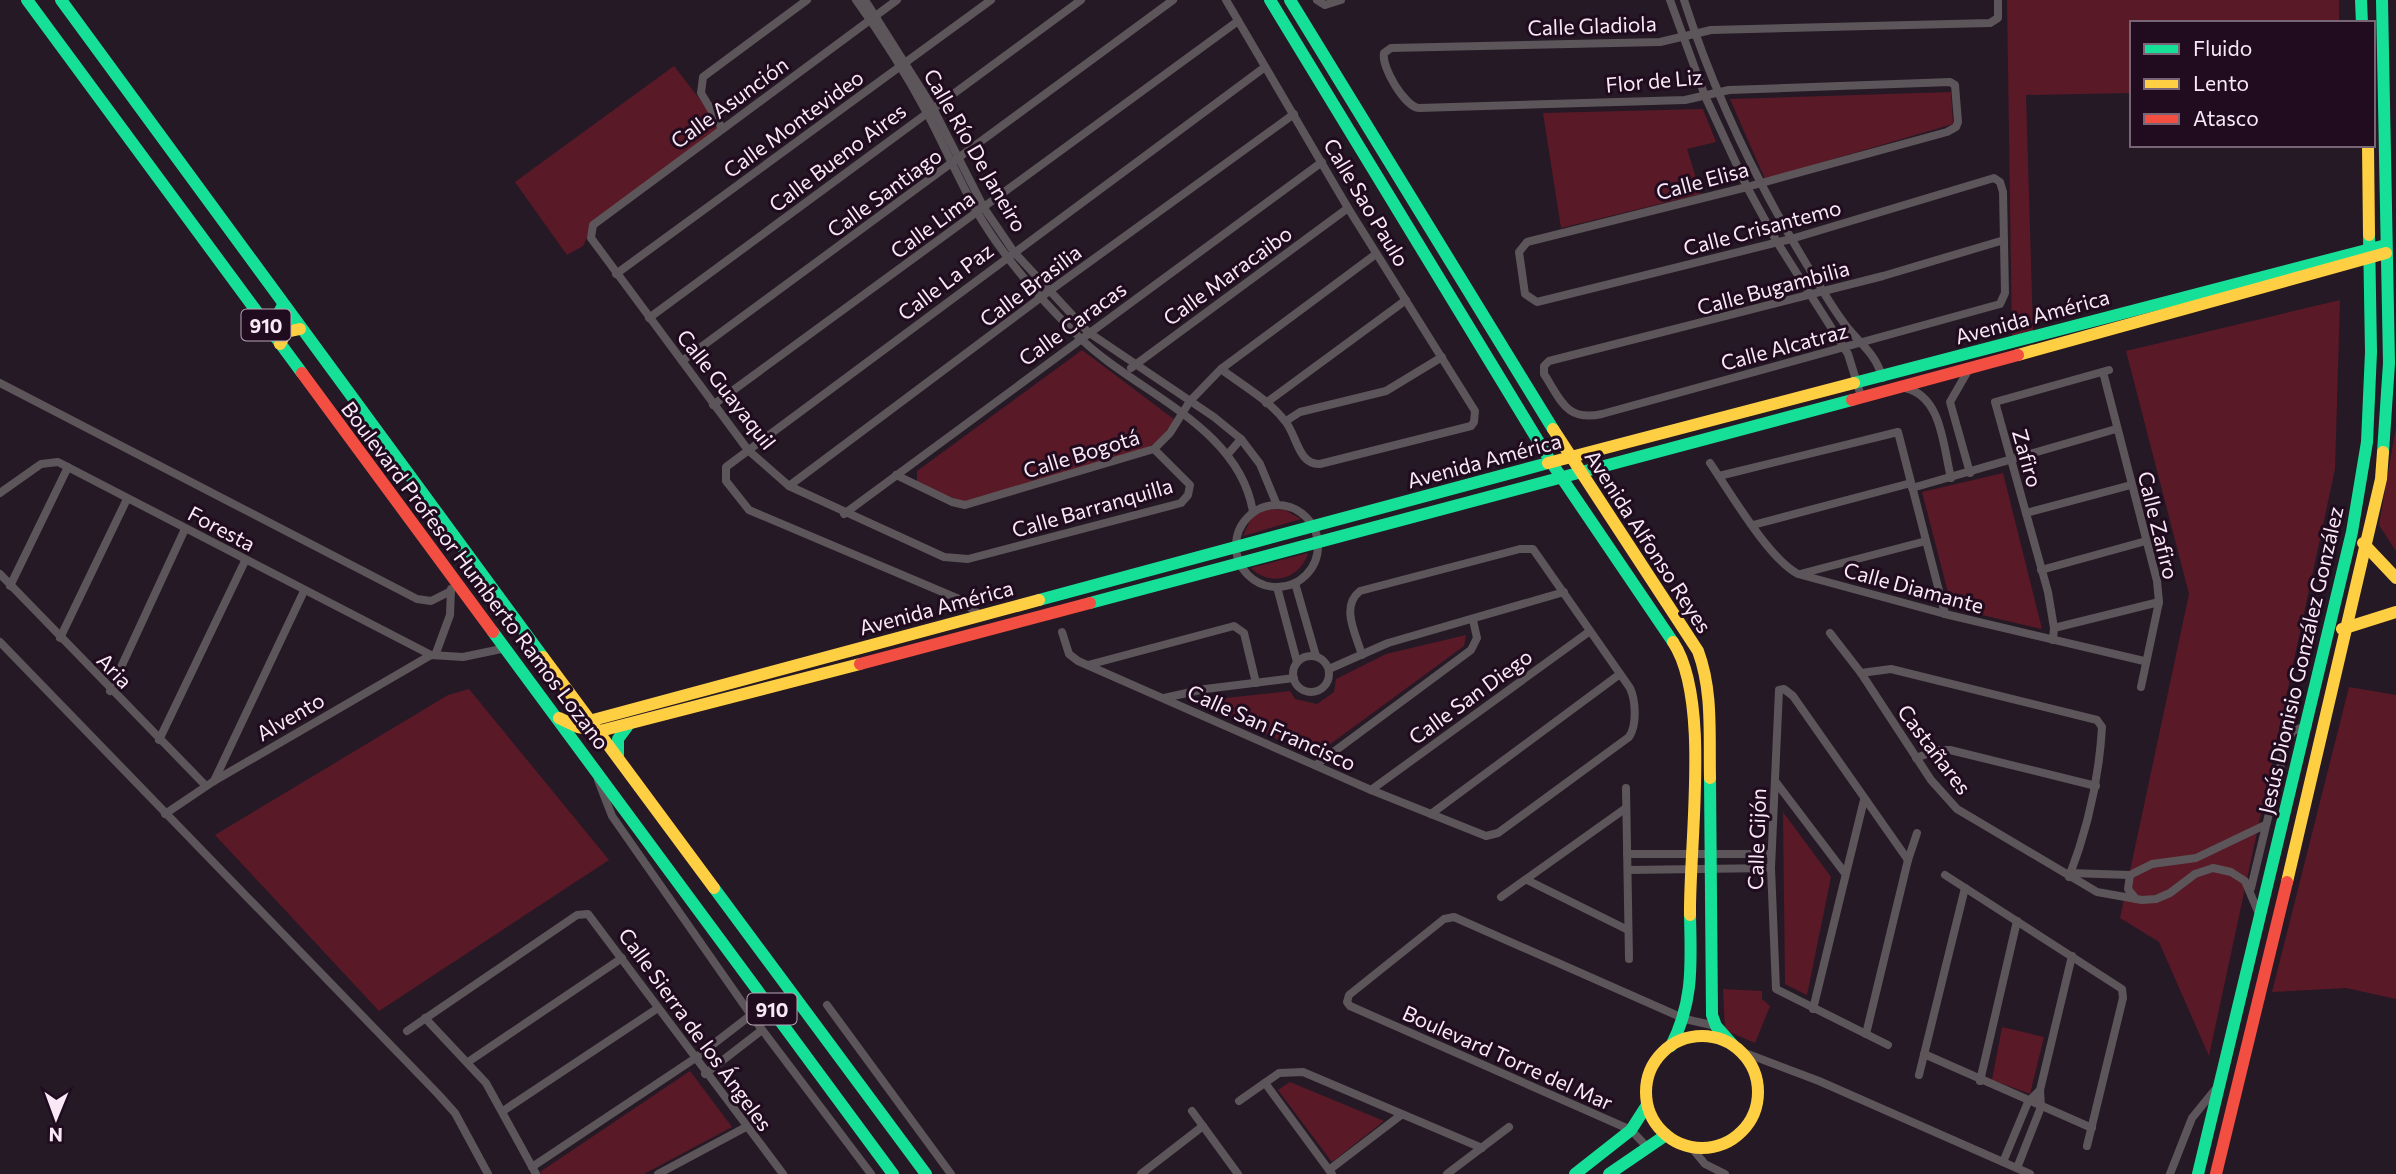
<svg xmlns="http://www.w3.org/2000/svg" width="2396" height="1174" font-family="Commissioner,sans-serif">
<rect width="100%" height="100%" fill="#251925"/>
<g fill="#5a1926">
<path d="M2007 0H2339V23H2132V93L2026 95 2033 331 2012 336Z"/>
<path d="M674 66 722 128 593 225 583 246 567 255 515 182Z"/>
<path d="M1951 92 1953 124 1765 179 1730 99Z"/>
<path d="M1703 109 1716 142 1687 149 1701 194 1561 228 1543 113Z"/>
<path d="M2340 300 2335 469 2209 1056 2159 942 2120 918 2189 594 2126 351Z"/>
<path d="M1082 350 1175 420 1157 442 1137 453 963 502 917 483V471Z"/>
<path d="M2396 427V551L2379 525Z"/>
<path d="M2003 473 2042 629 1952 608 1922 492Z"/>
<path d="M1269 509 1285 510 1301 519 1243 536 1252 516Z"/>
<path d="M1308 553C1301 578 1271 588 1251 568Z"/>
<path d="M1466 635 1464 646 1314 756 1203 705 1208 700 1290 691 1295 699 1317 704 1334 692 1336 679 1386 654Z"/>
<path d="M2349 687 2396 695V999L2346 988 2272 992Z"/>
<path d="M469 689 609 860 379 1011 215 835 448 695Z"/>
<path d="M1783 812 1831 877 1807 995 1785 984Z"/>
<path d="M1723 989 1762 991V999L1770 1006 1755 1043 1725 1030Z"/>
<path d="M2002 1027 2044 1037 2030 1094 1992 1080Z"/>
<path d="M690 1071 732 1127 644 1174H541L540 1172Z"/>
<path d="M1290 1082 1384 1121 1332 1162 1278 1090Z"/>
</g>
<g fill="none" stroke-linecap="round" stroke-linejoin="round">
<g stroke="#5c5559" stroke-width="8">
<path d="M856 0C882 36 906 74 927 113 944 145 959 180 977 212 1004 258 1040 299 1078 336 1134 392 1239 425 1253 512"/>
<path d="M865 0 933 108 984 208 1014 252 1088 332 1214 417 1241 439 1260 464 1277 505"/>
<path d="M897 0 593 225 591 238 748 450 789 486 944 557 968 559 1181 503 1188 495 1190 485 1154 449"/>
<path d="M1317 0 1325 5 1341 0"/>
<path d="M1670 0 1705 96 1747 187 1777 242 1848 354 1861 396"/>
<path d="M1684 0C1714 93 1756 181 1807 265 1820 286 1832 308 1847 327 1864 348 1874 352 1883 378"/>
<path d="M1998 0V18L1990 23 1711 30 1660 42 1391 48 1384 53C1381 67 1405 107 1419 108L1685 100 1729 90 1950 82 1955 85 1958 122 1956 127 1947 132 1747 187 1527 242 1519 252 1525 294 1537 302 1791 239 1994 178 2000 182 2003 192 2005 293 2000 304 1602 414C1566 422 1561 400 1544 374V366L1549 361 1883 276 2004 240"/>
<path d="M722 128 701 93 703 77 807 0"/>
<path d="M616 274 991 0"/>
<path d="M649 318 1081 0"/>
<path d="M682 361 1173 0"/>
<path d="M1131 368 1348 208"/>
<path d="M1221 369C1242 385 1269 400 1285 421 1297 435 1298 465 1320 464L1471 426 1474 422 1475 411 1348 208 1226 0"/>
<path d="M1969 369 1950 402 1970 473"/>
<path d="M2103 372 2157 581 2159 602 2141 687"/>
<path d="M0 383 417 599 431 601 451 591"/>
<path d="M1905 388C1942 396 1943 446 1951 478"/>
<path d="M1266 403 1406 300"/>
<path d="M713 405 1238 21"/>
<path d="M1286 421 1300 412 1386 391 1442 357"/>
<path d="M1228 454 1241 439"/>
<path d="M1710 463C1730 492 1768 558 1798 574L1945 614 2144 661"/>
<path d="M896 475 952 502 965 505 1154 449 1170 433 1190 401 1221 369 1376 254"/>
<path d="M1719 476 1898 432 1945 614"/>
<path d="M789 486 1048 292 1294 114"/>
<path d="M1912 488 2116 429"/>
<path d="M0 493 41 464 58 462 431 655"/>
<circle cx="1277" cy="546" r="41"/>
<path d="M2026 513 2131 485"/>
<path d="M844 514 1322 162"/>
<path d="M1753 525 1911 483"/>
<path d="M2041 570 2146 541"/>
<path d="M0 574 206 786"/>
<path d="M1800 574 1926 541"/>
<path d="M1295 583 1316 656"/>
<path d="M10 586 68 467"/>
<path d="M1277 587 1297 662"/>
<path d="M980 615 959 599 749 510 726 481V467L1265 67"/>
<path d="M2054 628 2159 602"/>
<path d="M1062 632 1069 654 1078 661 1371 790 1486 836 1498 833 1629 737C1637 725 1636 701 1630 688L1533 549H1520L1360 591C1340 607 1356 634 1362 655"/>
<path d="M1830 633 1861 673 1931 780 1957 809 2097 892 2142 900 2156 899 2170 893 2195 874 2213 868 2231 872 2245 881 2259 914"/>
<path d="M60 638 127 499"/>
<path d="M2053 640 2054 628 2048 592 1995 402 2109 370"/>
<path d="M0 642 438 1094 455 1113 488 1174"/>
<path d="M436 653 450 615 451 589"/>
<circle cx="1311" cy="674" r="18"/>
<path d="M1088 665 1234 626 1244 633 1256 683"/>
<path d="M1329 669 1388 643 1564 592"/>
<path d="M1861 673 1891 669 2097 720 2102 727C2099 779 2088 828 2069 877"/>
<path d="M110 691 185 529"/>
<path d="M1164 698 1205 689 1294 678"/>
<path d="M159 740 245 561"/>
<path d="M1916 758 1937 750H1950L2096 786"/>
<path d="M1316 765 1471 650 1477 638 1473 620"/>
<path d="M598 780 612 816 751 1015 871 1174"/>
<path d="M214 781 304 591"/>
<path d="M1775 781 1844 872"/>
<path d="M1626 788 1629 959"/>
<path d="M1371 790 1590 631"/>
<path d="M165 814 214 781 431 655 463 657 506 648"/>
<path d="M1431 814 1620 674"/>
<path d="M1627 854H1771"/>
<path d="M1628 870 1771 868"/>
<path d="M2069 873 2130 875 2152 864 2196 858 2265 825"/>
<path d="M1945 875 2122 989 2123 998 2087 1146"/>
<path d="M2130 875 2128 889 2136 899"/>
<path d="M1527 880 1628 930"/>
<path d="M2251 888 2286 743 2293 731 2308 725"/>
<path d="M1501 897 1626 808"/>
<path d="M827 1005 951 1174"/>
<path d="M1813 1009 1864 800"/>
<path d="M425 1018 486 1083 536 1174"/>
<path d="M407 1031 577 915 588 914 783 1174"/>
<path d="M1866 1034 1908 860 1917 833"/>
<path d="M1888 1045 1776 989 1771 868 1779 690 1784 689 1793 696 1908 860"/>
<path d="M1740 1051 1819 1081 2030 1174"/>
<path d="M1924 1054 2092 1128"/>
<path d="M468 1062 622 958"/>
<path d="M705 1074 762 1030"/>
<path d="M1919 1075 1965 888"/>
<path d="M1980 1081 2017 921"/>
<path d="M1265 1083 1332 1174"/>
<path d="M1239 1101 1279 1073 1303 1072 1482 1148"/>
<path d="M503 1111 658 1008"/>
<path d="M1192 1111 1238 1174"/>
<path d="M1647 1147 1631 1130 1350 1006 1347 1002 1349 995 1444 919 1454 917 1685 1019 1716 1026"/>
<path d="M1691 1147 1705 1164 1725 1174"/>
<path d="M2003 1162 2028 1102 2040 1090"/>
<path d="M532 1167 694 1059 751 1015"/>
<path d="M2017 1168 2041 1107 2040 1090 2072 956"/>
<path d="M1329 1170 1401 1115"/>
<path d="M658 1174 746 1127"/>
<path d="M1141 1174 1203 1126"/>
<path d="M1447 1174 1509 1127"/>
<path d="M2170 1174 2192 1118 2218 1086"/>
</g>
<g stroke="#16e098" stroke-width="12">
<path d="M27 0 302 373"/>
<path d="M61 0 543 657"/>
<path d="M1270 0 1551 462 1673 642"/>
<path d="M1290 0 1553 429"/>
<path d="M2361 0 2362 23"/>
<path d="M2382 0 2389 363 2383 452"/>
<path d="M263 321 276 318 283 305"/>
<path d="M1854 383 2386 245"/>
<path d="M1039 600 1548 463"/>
<path d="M1090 603 1852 400"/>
<path d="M493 632 893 1174"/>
<path d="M618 755V739L629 724"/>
<path d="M1710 778 1712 1015 1716 1026 1733 1045"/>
<path d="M714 888 926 1174"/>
<path d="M1671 1046C1694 1001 1691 964 1690 915"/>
<path d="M1575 1174 1631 1130 1647 1105"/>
<path d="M1609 1174 1666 1135"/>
<path d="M2198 1174 2352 532 2367 442 2371 352 2369 235"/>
</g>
<g stroke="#ffcf43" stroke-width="12">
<path d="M2368 145 2369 235"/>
<path d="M280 344 286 332 300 329"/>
<path d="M2018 355 2386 253"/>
<path d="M1553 429 1698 651C1713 691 1709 735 1710 778"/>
<path d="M1548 463 1854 383"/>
<path d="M2363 543 2396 578"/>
<path d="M2342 629 2396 612"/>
<path d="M1673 642C1711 699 1689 844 1690 915"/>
<path d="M543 657 714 888"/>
<path d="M559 718 578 727 600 731"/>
<path d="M593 720 1039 600"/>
<path d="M600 731 860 664"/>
<path d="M2287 882 2381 479 2383 452"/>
<circle cx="1702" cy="1092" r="56"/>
</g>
<g stroke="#f24e42" stroke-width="12">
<path d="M302 373 493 632"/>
<path d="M1852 400 2018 355"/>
<path d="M860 664 1090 603"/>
<path d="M2216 1174 2287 882"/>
</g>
</g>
<g text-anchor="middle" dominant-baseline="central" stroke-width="6" stroke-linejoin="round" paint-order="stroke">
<g fill="#200b1f" stroke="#b8a6b6" stroke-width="2">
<rect x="241.5" y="309.5" width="49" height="31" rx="5"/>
<rect x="747.5" y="993.5" width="49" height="31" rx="5"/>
</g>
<g font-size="19" font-weight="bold" fill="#f9e9f7">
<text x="266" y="325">910</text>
<text x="772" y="1009">910</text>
</g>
<g font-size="21" fill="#f9e9f7" stroke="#200b1f">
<text transform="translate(1592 25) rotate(-2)">Calle Gladiola</text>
<text transform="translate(1654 80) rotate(-5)">Flor de Liz</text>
<text transform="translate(729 102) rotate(-36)">Calle Asunción</text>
<text transform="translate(793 123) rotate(-36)">Calle Montevideo</text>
<text transform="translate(976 150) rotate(60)">Calle Río De Janeiro</text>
<text transform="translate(837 157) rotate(-37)">Calle Bueno Aires</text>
<text transform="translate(1702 180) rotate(-15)">Calle Elisa</text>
<text transform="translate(884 192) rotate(-36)">Calle Santiago</text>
<text transform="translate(1367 202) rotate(59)">Calle Sao Paulo</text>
<text transform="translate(932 224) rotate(-36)">Calle Lima</text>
<text transform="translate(1762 227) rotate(-15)">Calle Crisantemo</text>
<text transform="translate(1227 275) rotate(-36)">Calle Maracaibo</text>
<text transform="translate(945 281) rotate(-37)">Calle La Paz</text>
<text transform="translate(1030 285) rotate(-37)">Calle Brasilia</text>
<text transform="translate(1773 287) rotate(-15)">Calle Bugambilia</text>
<text transform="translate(2032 316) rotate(-15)">Avenida América</text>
<text transform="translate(1072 323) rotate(-36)">Calle Caracas</text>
<text transform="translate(1784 346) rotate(-15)">Calle Alcatraz</text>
<text transform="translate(727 389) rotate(52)">Calle Guayaquil</text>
<text transform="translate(1081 453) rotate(-17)">Calle Bogotá</text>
<text transform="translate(2028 458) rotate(74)">Zafiro</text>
<text transform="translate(1484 460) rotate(-15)">Avenida América</text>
<text transform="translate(1092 507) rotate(-16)">Calle Barranquilla</text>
<text transform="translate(2159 525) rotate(76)">Calle Zafiro</text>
<text transform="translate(222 528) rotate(28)">Foresta</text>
<text transform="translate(1649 541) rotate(57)">Avenida Alfonso Reyes</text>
<text transform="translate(476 575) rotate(53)">Boulevard Profesor Humberto Ramos Lozano</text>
<text transform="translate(1914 587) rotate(15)">Calle Diamante</text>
<text transform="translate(936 607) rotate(-15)">Avenida América</text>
<text transform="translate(2300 660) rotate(-77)">Jesús Dionisio González González</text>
<text transform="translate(115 670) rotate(46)">Aria</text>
<text transform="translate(1470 696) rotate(-36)">Calle San Diego</text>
<text transform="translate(290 716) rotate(-30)">Alvento</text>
<text transform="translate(1272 727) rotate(24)">Calle San Francisco</text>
<text transform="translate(1935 749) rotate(53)">Castañares</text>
<text transform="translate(1756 839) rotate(-88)">Calle Gijón</text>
<text transform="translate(696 1029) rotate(54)">Calle Sierra de los Ángeles</text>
<text transform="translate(1508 1057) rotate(24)">Boulevard Torre del Mar</text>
</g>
</g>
<rect x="2130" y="21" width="245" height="126" fill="#200b1f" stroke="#776475" stroke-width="2"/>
<rect x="2144" y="44" width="35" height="10" fill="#16e098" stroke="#776475" stroke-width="2"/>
<text x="2193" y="56" font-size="21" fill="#f9e9f7">Fluido</text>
<rect x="2144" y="79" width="35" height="10" fill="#ffcf43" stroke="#776475" stroke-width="2"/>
<text x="2193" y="91" font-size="21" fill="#f9e9f7">Lento</text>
<rect x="2144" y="114" width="35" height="10" fill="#f24e42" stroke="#776475" stroke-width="2"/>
<text x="2193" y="126" font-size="21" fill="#f9e9f7">Atasco</text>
<g transform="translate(56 1118) rotate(181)" stroke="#200b1f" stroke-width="5" paint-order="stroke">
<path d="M0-5L12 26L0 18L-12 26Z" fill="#f9e9f7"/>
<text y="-10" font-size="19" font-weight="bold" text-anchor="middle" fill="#f9e9f7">N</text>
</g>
</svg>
